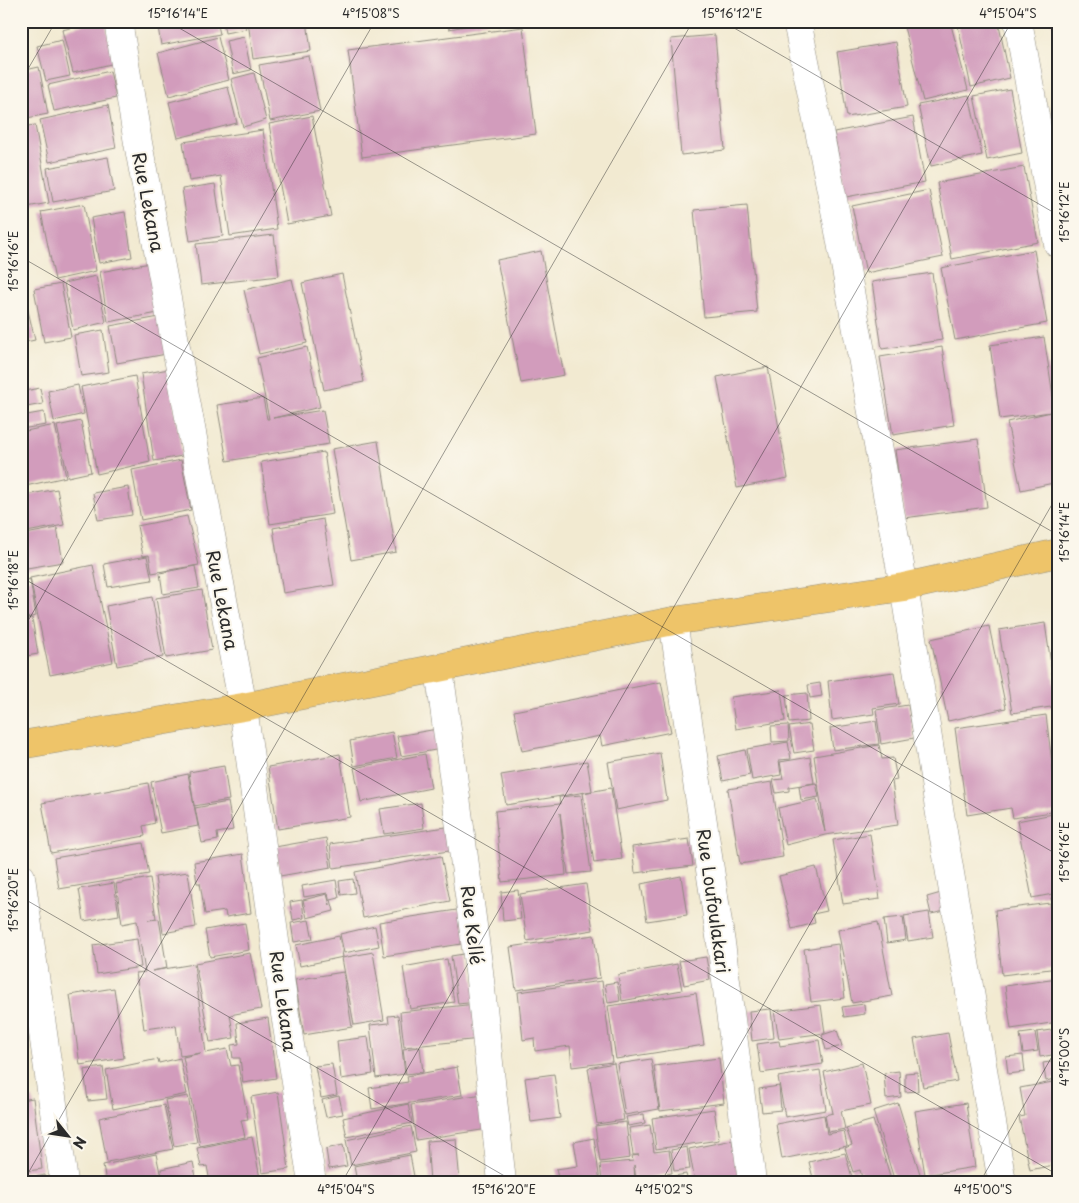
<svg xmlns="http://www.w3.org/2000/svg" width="1079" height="1203" font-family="'Playpen Sans',sans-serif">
<rect width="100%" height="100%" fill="#fbf7ec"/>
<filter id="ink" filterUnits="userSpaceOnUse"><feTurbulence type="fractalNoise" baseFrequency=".02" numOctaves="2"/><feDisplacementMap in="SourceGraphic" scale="10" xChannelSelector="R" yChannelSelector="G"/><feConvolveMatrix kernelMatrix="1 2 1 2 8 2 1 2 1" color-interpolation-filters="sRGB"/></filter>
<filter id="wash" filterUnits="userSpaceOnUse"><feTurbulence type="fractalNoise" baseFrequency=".0096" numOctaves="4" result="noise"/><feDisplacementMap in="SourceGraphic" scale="20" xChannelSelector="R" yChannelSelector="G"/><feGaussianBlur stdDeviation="1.12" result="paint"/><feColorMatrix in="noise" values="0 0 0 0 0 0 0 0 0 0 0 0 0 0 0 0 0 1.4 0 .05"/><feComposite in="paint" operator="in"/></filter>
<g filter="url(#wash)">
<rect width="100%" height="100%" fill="#f2ead1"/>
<g id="blocks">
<g fill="#d29cbc">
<path d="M98 21H105L115 63 73 73 62 30Z"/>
<path d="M157 21H217L220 34 161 45Z"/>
<path d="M223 21H244L246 29 225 33Z"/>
<path d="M248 21H307L311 51 253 59Z"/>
<path d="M448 21H488V22L449 29Z"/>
<path d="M926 21H950L968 90 923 101 904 27Z"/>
<path d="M957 21H998L1010 78 971 87Z"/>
<path d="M1052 21H1058V44H1056Z"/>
<path d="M523 27 536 134 362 157 348 50Z"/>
<path d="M715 35 725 150 681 155 671 39Z"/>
<path d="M218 37 229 80 169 96 158 53Z"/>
<path d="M244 37 251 70 233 74 226 41Z"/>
<path d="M62 40 70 76 46 81 37 46Z"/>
<path d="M896 42 907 107 847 117 837 52Z"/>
<path d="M309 56 320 111 270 121 259 65Z"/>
<path d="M39 67 48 114 27 118 21 90V71Z"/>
<path d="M110 71 116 98 54 111 48 85Z"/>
<path d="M254 73 266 120 243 127 231 79Z"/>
<path d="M228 87 237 123 178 138 169 102Z"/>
<path d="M1010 89 1022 153 987 160 974 96Z"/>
<path d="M969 95 982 155 931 166 918 105Z"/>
<path d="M108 105 116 148 49 162 40 120Z"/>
<path d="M312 116 331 216 287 224 269 124Z"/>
<path d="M913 117 925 182 846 197 834 132Z"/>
<path d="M35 125 49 203 21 208V127Z"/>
<path d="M263 130 277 229 230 236 221 176 189 181 183 142Z"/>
<path d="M108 157 114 191 53 202 47 168Z"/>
<path d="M1024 167 1038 242 952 259 937 183Z"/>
<path d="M215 184 223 236 190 241 182 189Z"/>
<path d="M929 190 943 257 866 273 852 206Z"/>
<path d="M84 204 96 271 55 280 41 212Z"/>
<path d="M747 205 757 312 704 317 694 210Z"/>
<path d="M125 212 132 257 99 263 91 218Z"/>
<path d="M274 235 279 276 201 285 196 244Z"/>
<path d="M1034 250 1047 323 955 340 941 268Z"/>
<path d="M541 251 564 375 521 383 497 260Z"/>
<path d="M156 262 164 312 108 322 100 272Z"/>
<path d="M932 273 942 340 882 349 872 282Z"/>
<path d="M342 274 364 382 324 390 302 283Z"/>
<path d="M96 276 106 322 73 330 64 283Z"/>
<path d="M292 279 307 343 259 354 244 290Z"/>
<path d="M61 284 71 337 44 342 34 289Z"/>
<path d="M24 294 35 340 21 343V295Z"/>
<path d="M165 316 172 353 117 363 110 326Z"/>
<path d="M103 330 109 372 81 376 74 335Z"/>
<path d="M1044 337 1058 428V482L1021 490 1007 422 1051 412 1000 419 990 345Z"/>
<path d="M307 347 320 407 273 418 323 410 329 444 227 461 217 405 263 398 267 419H269L257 358Z"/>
<path d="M942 347 954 425 893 435 880 357Z"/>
<path d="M768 367 788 478 737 488 717 377Z"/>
<path d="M169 369 182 456 154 461 141 374Z"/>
<path d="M135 376 150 462 97 474 81 387Z"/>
<path d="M78 385 84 414 54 421 48 391Z"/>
<path d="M40 388 43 404 21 408V392Z"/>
<path d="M44 412 46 425 21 429V416Z"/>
<path d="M81 421 91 472 68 477 57 426Z"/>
<path d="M55 425 66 477 21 487V432Z"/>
<path d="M978 439 987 507 904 518 895 450Z"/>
<path d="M378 441 396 552 351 560 332 449Z"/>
<path d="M324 452 333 514 270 524 261 462Z"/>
<path d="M181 460 191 510 141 520 132 470Z"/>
<path d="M128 487 132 515 98 520 93 493Z"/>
<path d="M57 489 64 525 21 533V496Z"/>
<path d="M187 516 199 565 152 573 149 555 143 556 137 526Z"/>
<path d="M323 519 334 585 283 593 273 528Z"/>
<path d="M57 528 63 562 21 569V535Z"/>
<path d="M147 556 152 580 108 587 104 564Z"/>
<path d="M93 565 113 662 50 675 30 578Z"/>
<path d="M195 566 199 588 163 594 160 573Z"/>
<path d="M30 579 36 616 21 619V581Z"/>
<path d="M202 590 212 650 166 658 156 598Z"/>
<path d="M152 597 163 657 117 666 106 606Z"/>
<path d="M32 618 38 654 21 657V620Z"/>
<path d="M1045 623 1057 706 1012 713 999 630Z"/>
<path d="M989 626 1006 708 948 721 931 639Z"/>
<path d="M894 672 899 704 873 708 874 714 832 720 828 681Z"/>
<path d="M661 682 671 732 602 746 600 736 522 751 514 711Z"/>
<path d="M820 683 822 696 810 698 808 685Z"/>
<path d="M781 690 785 721 736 729 731 697Z"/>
<path d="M807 693 809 721 789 723 786 695Z"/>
<path d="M908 705 914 738 881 744 876 710Z"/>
<path d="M1046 715 1058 811 1013 818 1011 808 967 815 955 728Z"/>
<path d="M876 721 879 744 833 750 830 728Z"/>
<path d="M810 724 814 750 794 753 789 727Z"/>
<path d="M788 725 789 741 772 742 771 726Z"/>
<path d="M443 728 447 748 401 756 397 736Z"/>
<path d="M392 732 397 758 354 766 350 741Z"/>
<path d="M788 742 791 759 779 760 781 775 752 780 747 749Z"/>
<path d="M879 745 882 759 893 758 897 780 892 781 898 825 825 835 786 845 778 808 817 799 825 832 814 756Z"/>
<path d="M745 750 750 775 723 781 718 756Z"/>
<path d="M660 753 667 800 616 810 608 762Z"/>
<path d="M340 754 350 817 278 829 268 767Z"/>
<path d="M425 754 431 788 361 802 354 768Z"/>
<path d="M810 757 814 783 789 787V791L776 793 773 780 783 779 780 762Z"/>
<path d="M587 761 592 791 506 805 501 775Z"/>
<path d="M224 766 229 800 194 806 189 772Z"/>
<path d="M188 774 198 826 161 833 151 782Z"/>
<path d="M772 782 783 857 740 864 728 789Z"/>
<path d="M148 783 155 823 143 826 145 836 51 853 42 803Z"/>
<path d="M816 783 819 797 801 800 799 786Z"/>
<path d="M611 788 622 859 594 863 583 793Z"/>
<path d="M581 795 591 872 568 874 560 813 566 875 502 882 495 811 560 804 559 797Z"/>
<path d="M228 802 233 830 217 833 218 840 202 843 195 808Z"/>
<path d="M421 803 424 828 384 834 380 809Z"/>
<path d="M1058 813V893L1032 898 1017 821Z"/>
<path d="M453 826 456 850 333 868 330 844Z"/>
<path d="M870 834 880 899 843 904 833 840Z"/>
<path d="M326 838 331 867 280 876 275 847Z"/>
<path d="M689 839 693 866 635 873 632 847Z"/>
<path d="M143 843 149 874 59 889 54 858Z"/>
<path d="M243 854 251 913 226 917 225 911 205 914 200 883H197L194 862Z"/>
<path d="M441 856 450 901 363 918 355 872Z"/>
<path d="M816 867 827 911 813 914 815 923 792 929 779 876Z"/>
<path d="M188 872 196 927 163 933 155 877Z"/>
<path d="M681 876 687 915 647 921 641 884Z"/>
<path d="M150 878 156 918 148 920 159 919 167 968 152 971 194 964 206 1053 227 1049 231 1066 238 1065 248 1119 241 1120 245 1137 200 1146 183 1057 201 1053 180 1056 176 1025 144 1029 136 973 145 972 137 921 122 924 116 884Z"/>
<path d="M353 879 355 893 341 895 339 881Z"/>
<path d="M336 880 339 898 331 900 334 911 307 918 303 900 327 894 330 905 328 893 304 897 302 886Z"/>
<path d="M114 883 119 915 84 921 79 889Z"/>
<path d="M586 884 593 930 527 941 520 894Z"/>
<path d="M518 890 521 919 503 921 501 892Z"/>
<path d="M941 893 945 911 931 914 927 897Z"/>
<path d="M1058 897V935H1057L1051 898Z"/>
<path d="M302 900 304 918 293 920 290 902Z"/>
<path d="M1050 903 1058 968 1002 975 995 910Z"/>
<path d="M463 909 468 943 384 956 379 922Z"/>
<path d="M929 912 933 937 908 941 904 916Z"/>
<path d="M903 917 906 940 887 943 884 919Z"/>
<path d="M309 920 313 939 294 942 291 923Z"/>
<path d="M878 922 892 996 852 1003 838 930Z"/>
<path d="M245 923 249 950 210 957 205 930Z"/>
<path d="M375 926 379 946 344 953 340 934Z"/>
<path d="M594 935 600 978 516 990 510 947Z"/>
<path d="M339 936 343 957 300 966 296 945Z"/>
<path d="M137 939 141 967 97 974 93 945Z"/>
<path d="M838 944 845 998 811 1002 804 949Z"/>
<path d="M373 952 384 1020 354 1025 342 958Z"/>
<path d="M250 953 261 1009 230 1015 234 1038 210 1042 195 963Z"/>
<path d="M470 953 477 1002 458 1004 451 956Z"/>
<path d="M706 957 710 980 684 985 679 961Z"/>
<path d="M447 959 454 1002 410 1009 403 967Z"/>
<path d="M677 964 682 990 622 1001 618 975Z"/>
<path d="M343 972 352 1027 304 1035 295 980Z"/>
<path d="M1058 979V1022L1011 1029 1005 986Z"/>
<path d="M602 981 612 1062 572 1067 570 1046 535 1051 534 1038 523 1040 518 992Z"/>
<path d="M617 982 620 1001 608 1003 605 984Z"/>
<path d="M114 988 124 1058 80 1065 70 995Z"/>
<path d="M696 993 704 1045 616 1059 608 1006Z"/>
<path d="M476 1004 480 1039 404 1047 400 1012Z"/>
<path d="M864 1004 865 1014 844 1017 842 1007Z"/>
<path d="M821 1005 825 1033 779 1039 774 1011Z"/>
<path d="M771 1009 774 1038 752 1041 749 1011Z"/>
<path d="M398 1015 405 1074 376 1078 370 1025 389 1023 388 1016Z"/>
<path d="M268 1018 276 1078 243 1083 240 1058H233L231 1045 239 1044 237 1023Z"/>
<path d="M1058 1029V1054L1040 1057 1037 1032Z"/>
<path d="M837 1030 842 1046 826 1050 822 1035Z"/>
<path d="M1035 1032 1038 1051 1023 1053 1020 1034Z"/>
<path d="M948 1033 957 1081 923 1087 914 1039Z"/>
<path d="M368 1037 373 1074 341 1079 337 1041Z"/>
<path d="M819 1040 823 1064 761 1073 757 1044 779 1041 780 1046Z"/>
<path d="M420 1047 423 1072 406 1074 403 1049Z"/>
<path d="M1023 1055 1025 1072 1008 1074 1006 1057Z"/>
<path d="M180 1058 187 1094 113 1109 106 1070 158 1059 159 1063Z"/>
<path d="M719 1058 724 1103 660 1111 654 1066Z"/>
<path d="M651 1059 659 1109 625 1115 617 1064Z"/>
<path d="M1058 1061V1078L1046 1081 1043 1063Z"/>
<path d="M614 1063 624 1120 597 1124 588 1068Z"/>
<path d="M862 1063 871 1105 841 1111 845 1129 828 1132 825 1115 833 1113 824 1072Z"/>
<path d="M332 1064 337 1095 321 1098 315 1066Z"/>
<path d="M103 1067 107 1099 88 1101 84 1070Z"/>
<path d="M457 1067 462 1095 372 1109 369 1088 408 1082 407 1076Z"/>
<path d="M820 1070 826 1110 785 1117 778 1077Z"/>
<path d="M899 1071 901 1097 886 1099 884 1073Z"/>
<path d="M917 1072 918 1091 905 1092V1073Z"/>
<path d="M554 1074 560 1118 531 1122 525 1078Z"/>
<path d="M1058 1081V1164L1030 1170 1019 1117 1025 1116 1020 1088Z"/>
<path d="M779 1086 781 1110 762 1112 759 1089Z"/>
<path d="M278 1092 289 1169 262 1173 251 1097Z"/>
<path d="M483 1094 488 1129 416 1140 411 1105Z"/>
<path d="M188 1096 197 1142 174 1146 165 1100Z"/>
<path d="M339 1096 343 1114 326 1117 322 1100Z"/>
<path d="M33 1098 42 1169 21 1172V1100Z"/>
<path d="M898 1103 921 1177 906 1182H895L873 1111Z"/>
<path d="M966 1103 975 1167 925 1175 915 1111Z"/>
<path d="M408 1104 412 1123 347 1137 343 1118Z"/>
<path d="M164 1105 173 1149 107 1162 99 1118Z"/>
<path d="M714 1109 719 1140 656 1149 652 1118Z"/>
<path d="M644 1114 645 1123 628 1126 626 1117Z"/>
<path d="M824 1115 827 1134 844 1131 847 1146 782 1159 776 1124Z"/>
<path d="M873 1120 892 1182H863L860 1170 853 1172 845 1148 852 1145 846 1128Z"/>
<path d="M626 1122 630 1158 600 1162 595 1126Z"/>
<path d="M650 1125 654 1152 669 1150 672 1173 636 1180 634 1165 635 1182H602L600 1164 633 1161 632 1156 639 1155H633L629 1128Z"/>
<path d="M411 1126 416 1152 351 1165 346 1140Z"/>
<path d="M252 1137 260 1178 239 1182H210L207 1166 201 1167 197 1148Z"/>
<path d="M594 1138 600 1182H559L556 1169 578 1166 574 1142Z"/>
<path d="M456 1139 460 1182H430L427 1141Z"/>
<path d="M732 1140 740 1182H695L689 1149Z"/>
<path d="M343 1145 347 1166 329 1169 326 1149Z"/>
<path d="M687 1147 690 1169 674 1171 671 1150Z"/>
<path d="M845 1153 852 1177 832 1182H814L809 1162Z"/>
<path d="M156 1154 162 1182H106L103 1165Z"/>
<path d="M410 1155 415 1182H357L354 1166Z"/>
<path d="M193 1162 197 1182H163L161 1169Z"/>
<path d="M686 1174 688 1182H648V1181Z"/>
<path d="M45 1175 46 1182H21V1180Z"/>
</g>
</g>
</g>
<g filter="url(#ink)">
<use href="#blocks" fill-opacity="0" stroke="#8e8a7e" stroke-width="1"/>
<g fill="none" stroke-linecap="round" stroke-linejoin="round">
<defs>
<g id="street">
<path d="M118 21 138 143 243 707 285 1014 312 1182"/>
<path d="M797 21 836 215 904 587 939 808 1002 1182"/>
<path d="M1018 21 1058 244"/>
<path d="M673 621 722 950 752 1182"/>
<path d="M439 669 479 971 502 1182"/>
<path d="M21 877 64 1182"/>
</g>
<path id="primary" d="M21 745 243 707 673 621 904 587 1058 553"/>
</defs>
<use href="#street" stroke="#8e8a7e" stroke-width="29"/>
<use href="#primary" stroke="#8e8a7e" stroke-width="29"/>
<use href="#street" stroke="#fff" stroke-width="28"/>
<use href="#primary" stroke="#eec469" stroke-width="28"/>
</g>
</g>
<path fill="none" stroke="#2b2b2b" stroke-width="1" stroke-opacity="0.45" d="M167 21 1058 535M722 21 1058 215M21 81 56 21M21 257 1058 855M21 577 1058 1175M21 633 375 21M21 897 515 1182M23 1182 693 21M342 1182 1012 21M661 1182 1058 494M980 1182 1058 1046"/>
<g text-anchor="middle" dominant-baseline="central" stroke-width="4" stroke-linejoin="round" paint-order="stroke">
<g font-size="18" fill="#2b2b2b" stroke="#fbf7ec">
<text transform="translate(149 202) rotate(79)">Rue Lekana</text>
<text transform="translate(223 600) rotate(79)">Rue Lekana</text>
<text transform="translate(714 901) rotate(82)">Rue Loufoulakari</text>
<text transform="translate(473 925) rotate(83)">Rue Kellé</text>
<text transform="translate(284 1001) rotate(82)">Rue Lekana</text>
</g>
</g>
<rect width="1079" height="1203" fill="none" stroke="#fbf7ec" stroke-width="55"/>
<g transform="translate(68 1136) rotate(120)" stroke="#fbf7ec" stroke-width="4" paint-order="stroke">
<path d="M0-4L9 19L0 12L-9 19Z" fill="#2b2b2b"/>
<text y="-8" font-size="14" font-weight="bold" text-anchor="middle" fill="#2b2b2b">N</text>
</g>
<rect x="28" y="28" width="1024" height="1148" fill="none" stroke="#2b2b2b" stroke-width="2"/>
<g font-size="12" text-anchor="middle" fill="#2b2b2b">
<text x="178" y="18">15°16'14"E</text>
<text x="371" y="18">4°15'08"S</text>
<text x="732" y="18">15°16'12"E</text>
<text x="1008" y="18">4°15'04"S</text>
<text transform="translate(1065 212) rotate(-90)" y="4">15°16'12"E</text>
<text transform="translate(14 261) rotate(-90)" y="4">15°16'16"E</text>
<text transform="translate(1065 532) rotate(-90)" y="4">15°16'14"E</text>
<text transform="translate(14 580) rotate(-90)" y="4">15°16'18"E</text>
<text transform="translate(1065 852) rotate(-90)" y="4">15°16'16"E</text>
<text transform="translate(14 900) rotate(-90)" y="4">15°16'20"E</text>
<text transform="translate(1065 1057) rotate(-90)" y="4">4°15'00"S</text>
<text x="346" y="1194">4°15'04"S</text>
<text x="504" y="1194">15°16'20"E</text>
<text x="664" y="1194">4°15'02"S</text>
<text x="983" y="1194">4°15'00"S</text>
</g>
</svg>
